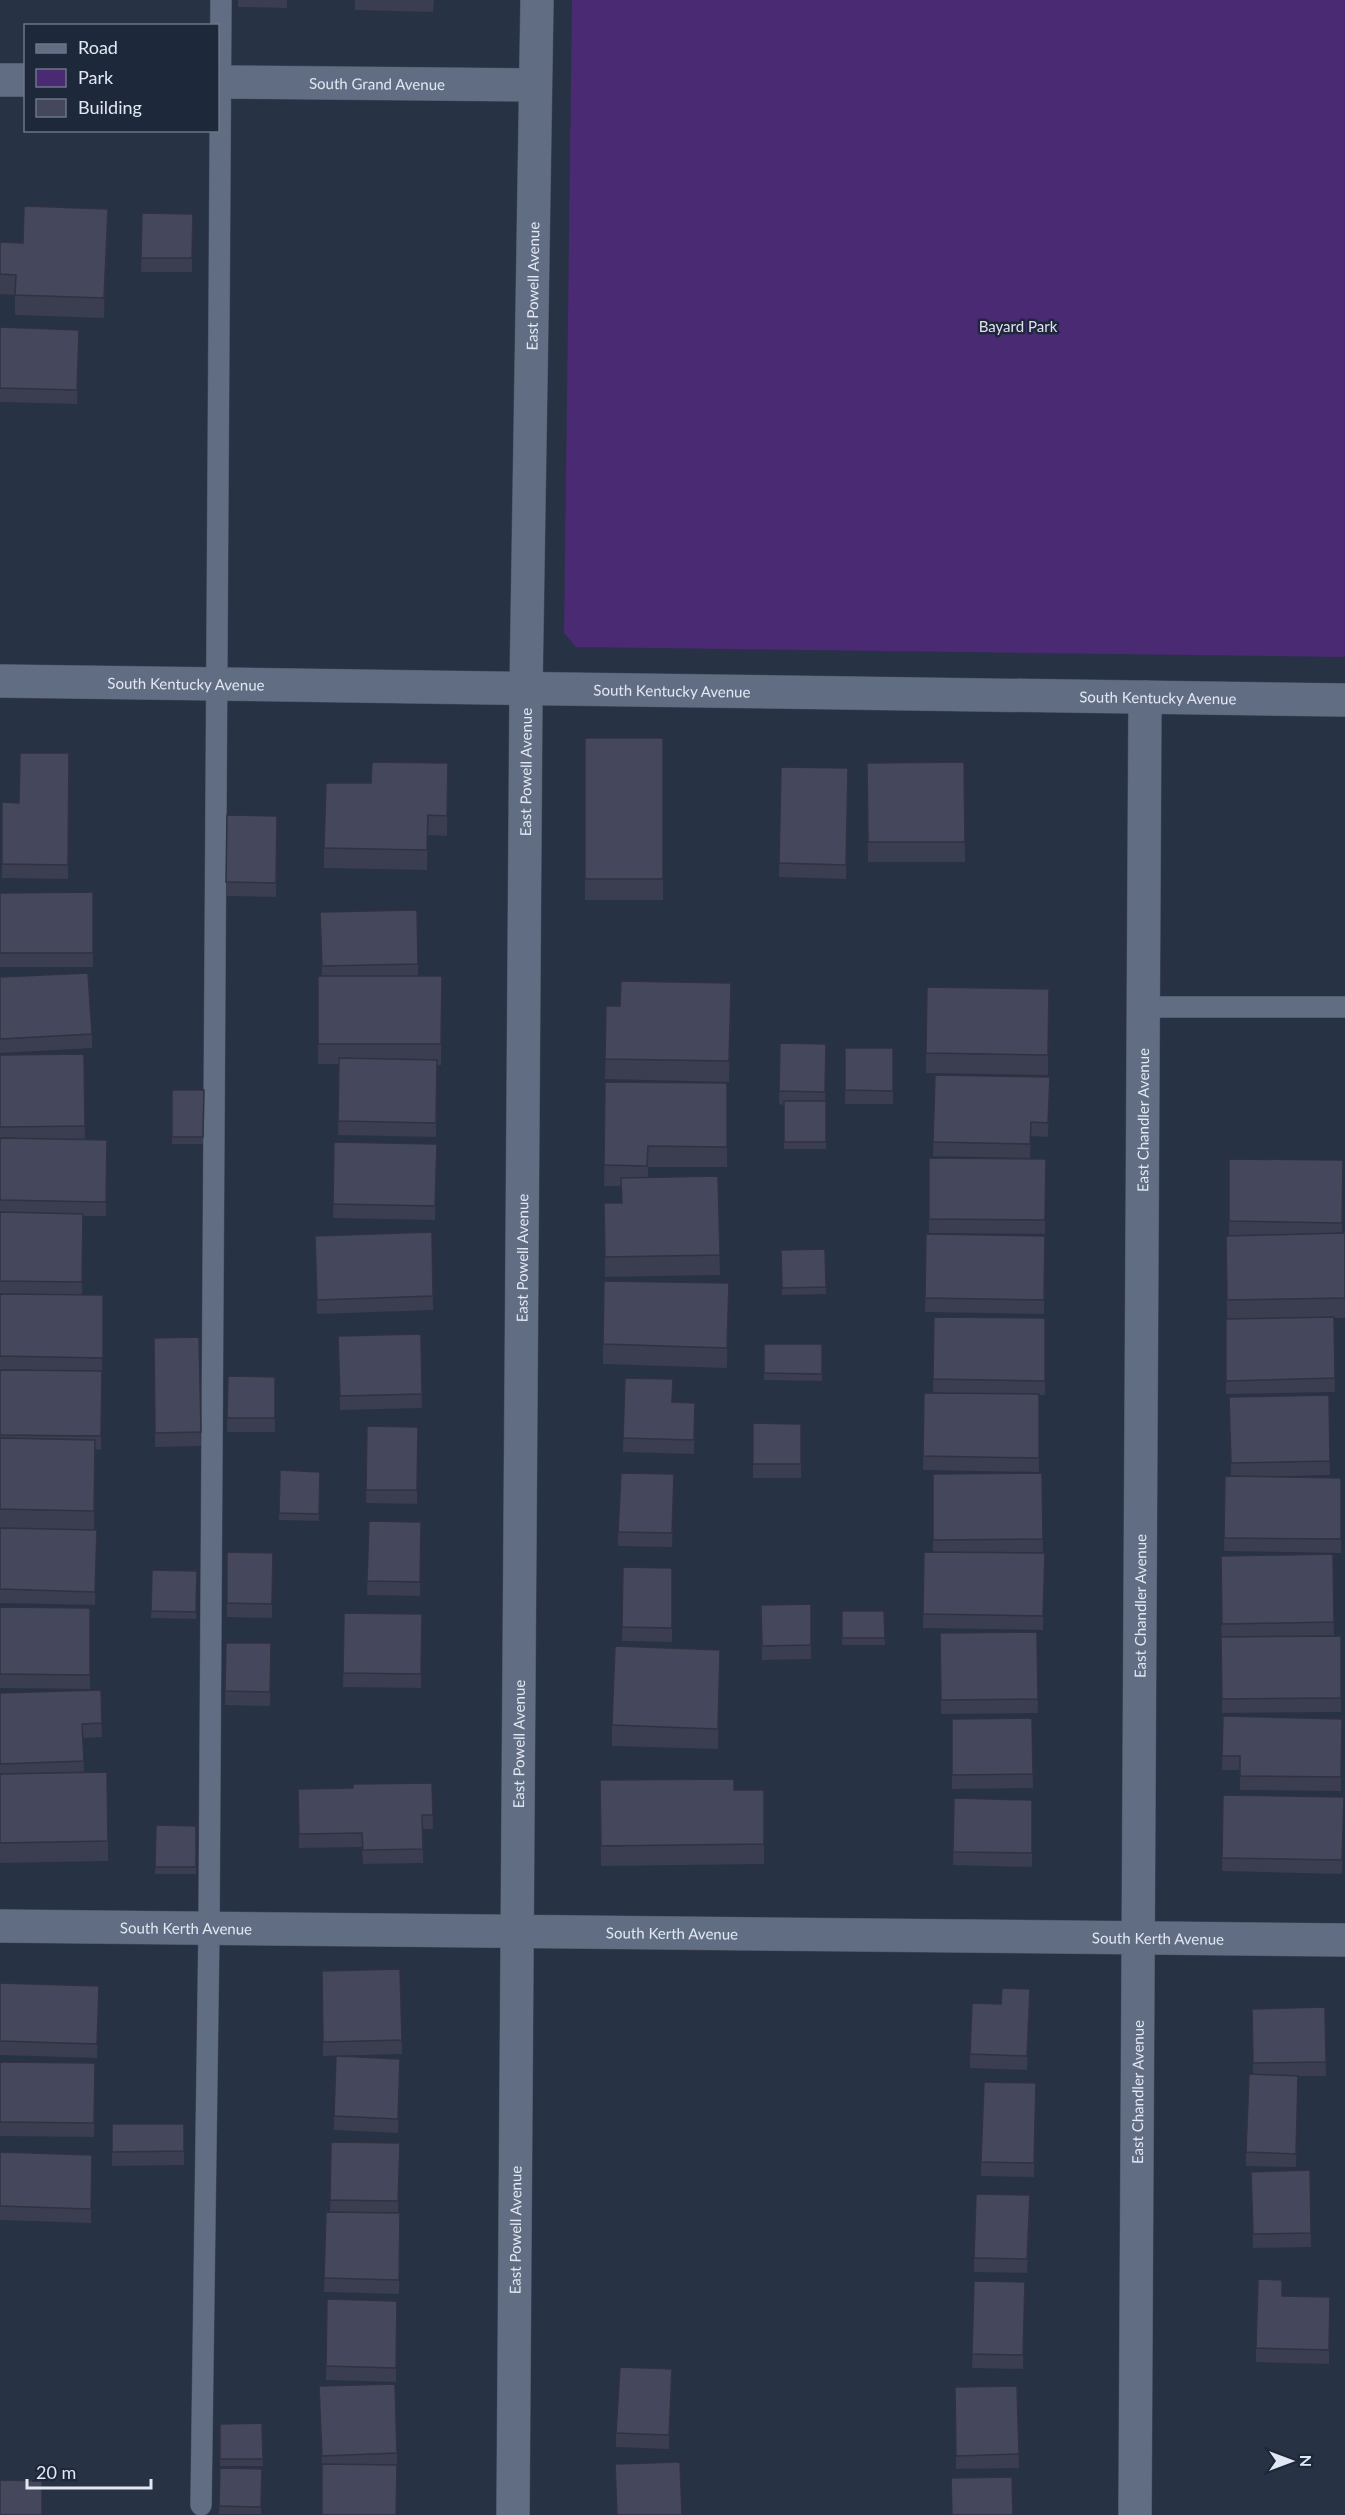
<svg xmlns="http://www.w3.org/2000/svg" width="1345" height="2515" font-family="Lato,sans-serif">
<rect width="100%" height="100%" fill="#283245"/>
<path fill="#492a73" d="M572 0H1345V657L576 647 564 633Z"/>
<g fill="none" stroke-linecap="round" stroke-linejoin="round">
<defs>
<g id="lane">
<path d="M1144 1007H1345"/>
<path d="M201 2505 209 1928 221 0"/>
</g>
<g id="street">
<path d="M0 80H26"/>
<path id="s1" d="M218 82 535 85"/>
<path id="s2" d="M0 1926 1345 1940"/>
<path id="s3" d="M513 2515 526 689 537 0"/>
<path id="s4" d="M1135 2515 1145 697"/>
</g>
<g id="secondary">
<path id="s5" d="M0 681 1345 700"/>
</g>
</defs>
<use href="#lane" stroke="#47505f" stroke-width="22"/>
<use href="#street" stroke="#47505f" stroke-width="34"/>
<use href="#secondary" stroke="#47505f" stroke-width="34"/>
<use href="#lane" stroke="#616d82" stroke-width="21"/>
<use href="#street" stroke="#616d82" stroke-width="33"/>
<use href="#secondary" stroke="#616d82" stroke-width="33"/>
</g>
<g fill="#3b3d50">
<path d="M238 0H287V8L238 7Z"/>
<path d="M355 0H434L433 12 355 10Z"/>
<path d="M142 213 193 214 192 272H141Z"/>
<path d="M108 229 104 318 15 315V295L0 294V242L23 243Z"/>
<path d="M0 327 79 343 77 404 0 402Z"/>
<rect x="585" y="738" width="78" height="162"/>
<path d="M69 753 68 879 2 878V802L19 803Z"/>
<path d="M964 762 965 862H868L867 763Z"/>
<path d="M448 763 447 836 428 835 427 870 324 868V848L371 783Z"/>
<path d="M781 767 848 768 846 879 779 877Z"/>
<path d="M227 815 277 816 276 897 226 896Z"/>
<path d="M93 892V967H0V893Z"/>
<path d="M320 912 418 964V976H442L441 1065H437L436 1137 338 1135 339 1064H318V976H322Z"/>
<path d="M0 977 92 1034V1048L0 1053Z"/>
<path d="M1049 989 1048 1075 926 1073V1053Z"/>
<path d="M731 1003 729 1082 605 1079 606 1006Z"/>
<path d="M780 1043 826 1058 825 1101H826V1149H784V1105L779 1104Z"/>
<rect x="845" y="1048" width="48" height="56"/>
<path d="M84 1054 85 1139 107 1140 106 1216H83L82 1295H103L101 1450 95 1449 94 1530H97L95 1605 0 1603V1055Z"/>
<path d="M935 1075 1050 1077 1048 1137 1031 1136 1030 1158 933 1156Z"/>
<path d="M605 1082 727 1083V1167H648V1178L718 1176 720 1275 605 1277 604 1203H621V1186H604Z"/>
<path d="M172 1090H204L203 1144H172Z"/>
<path d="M334 1142 437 1144 435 1220 333 1218Z"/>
<path d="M929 1158 1046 1159 1045 1234 929 1233Z"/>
<path d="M1229 1159 1343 1160 1342 1233H1345V1318H1334L1335 1392 1226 1394V1319H1227L1226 1256 1241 1235H1229Z"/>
<path d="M432 1232 433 1310 317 1314 315 1249Z"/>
<path d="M926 1234 1045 1236 1044 1314 925 1312Z"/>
<path d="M825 1249 826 1294 782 1295 781 1250Z"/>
<path d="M729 1303 727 1368 603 1364V1344Z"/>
<path d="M934 1317 1045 1318V1395H1039V1472L923 1470 924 1393H933Z"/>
<path d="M421 1334 422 1408 340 1410 338 1336Z"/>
<path d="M199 1337 201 1446 155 1447 154 1338Z"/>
<path d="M764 1344H822V1381L764 1380Z"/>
<path d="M228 1376 275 1377V1432H227Z"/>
<path d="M625 1378 673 1402 695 1403 694 1454 623 1452Z"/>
<path d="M1329 1395 1330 1475 1253 1477 1341 1478V1553L1224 1551 1225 1476 1231 1477 1229 1397Z"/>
<path d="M753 1423 801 1424V1478H753Z"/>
<path d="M367 1426 418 1427 417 1504 366 1503Z"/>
<path d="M320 1472 319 1521 279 1520V1513Z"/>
<path d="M1042 1473 1043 1553H1011H1045L1043 1630 923 1628 924 1552H933V1474Z"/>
<path d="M674 1488 672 1547 618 1546V1532Z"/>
<path d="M369 1521 421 1522 420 1596 367 1595Z"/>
<path d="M227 1552 273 1553 272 1618 227 1617Z"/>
<path d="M1333 1554 1334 1636H1341V1712L1222 1713 1221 1556Z"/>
<path d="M623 1567 672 1568V1642L622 1641Z"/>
<path d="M152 1570 197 1571 196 1619 151 1618Z"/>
<path d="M811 1604V1659L762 1660 761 1605Z"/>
<path d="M0 1607 90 1608V1689L0 1688Z"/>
<path d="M842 1611H884L885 1645H842Z"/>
<path d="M344 1613 422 1614 421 1688 343 1687Z"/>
<path d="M1037 1632 1038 1713 941 1714 940 1633Z"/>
<path d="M226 1643H271L270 1706 225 1705Z"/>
<path d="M720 1670 718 1749 612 1746V1725Z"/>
<path d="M101 1690 102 1737 83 1738 84 1773 108 1841V1861L0 1863V1693Z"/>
<path d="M1223 1716 1342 1719 1341 1791 1240 1790V1770H1222Z"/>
<path d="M1032 1718 1033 1788 952 1789V1719Z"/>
<path d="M600 1780 734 1790H764V1864L601 1866Z"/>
<path d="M432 1783 433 1829H423V1863L363 1864 362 1847 299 1848 298 1789 353 1788Z"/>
<path d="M1223 1795 1344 1797 1342 1874 1222 1871Z"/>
<path d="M954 1798 1032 1800V1867L953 1865Z"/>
<path d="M156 1825 196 1826V1874H155Z"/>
<path d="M400 1969 402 2054 323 2056 322 1971Z"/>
<path d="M0 1983 99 2000 97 2058 0 2055Z"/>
<path d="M1030 2003 1027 2070 970 2068V2054L1001 2004Z"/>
<path d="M1325 2007 1326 2076H1298L1296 2167 1246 2166V2152L1253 2075 1252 2009Z"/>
<path d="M0 2062 95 2063 94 2137 0 2136Z"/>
<path d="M400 2073 398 2133 334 2130V2116Z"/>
<path d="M1036 2097 1034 2177 981 2176V2162Z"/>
<path d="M112 2124H184V2165L112 2166Z"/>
<path d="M331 2142 400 2143 398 2213 400 2227 399 2294 324 2292 326 2212H330Z"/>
<path d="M0 2152 92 2155 91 2223 0 2220Z"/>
<path d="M1310 2170 1311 2247 1253 2248 1251 2172Z"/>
<path d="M1030 2209 1027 2273 974 2272V2258Z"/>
<path d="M974 2281 1025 2282 1023 2369 972 2368Z"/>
<path d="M1282 2296 1330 2297 1329 2364 1256 2362V2348Z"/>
<path d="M327 2299 397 2301 396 2382 326 2380Z"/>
<path d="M672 2383 669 2449 616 2447V2433Z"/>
<path d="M319 2386 397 2453V2467L322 2469Z"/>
<path d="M1017 2386 1019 2468 956 2469 955 2387Z"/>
<path d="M262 2423 263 2466H220V2424Z"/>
<path d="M220 2468 262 2469 261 2514H219Z"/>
</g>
<g fill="#303241">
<path d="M108 209V229L104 318V298Z"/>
<path d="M729 1283V1303L727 1368V1348Z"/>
<path d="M720 1650V1670L718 1749V1729Z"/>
<path d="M672 2369V2383L669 2449V2435Z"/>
</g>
<g fill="#45475d" stroke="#303241" stroke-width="1.5">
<path d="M24 206 108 209 104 298 15 295 16 275 0 274V242L23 243Z"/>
<path d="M142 213 193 214 192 258H141Z"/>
<path d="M0 327 79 330 77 390 0 388Z"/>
<rect x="585" y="738" width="78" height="141"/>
<path d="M20 753H69L68 865 2 864V802L19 803Z"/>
<path d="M372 762 448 763 447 816 428 815 427 850 324 848 326 783H371Z"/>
<path d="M964 762 965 842H868L867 763Z"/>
<path d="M781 767 848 768 846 865 779 863Z"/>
<path d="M227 815 277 816 276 883 226 882Z"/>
<path d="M93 892V953H0V893Z"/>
<path d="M417 910 418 964 322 966 320 912Z"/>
<path d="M88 973 92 1034 0 1039V977Z"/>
<path d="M318 976H442L441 1044H318Z"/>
<path d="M621 981 731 983 729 1061 605 1059 606 1006H620Z"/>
<path d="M927 987 1049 989 1048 1055 926 1053Z"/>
<path d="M780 1043 826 1044 825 1092 779 1091Z"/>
<path d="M845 1048H893V1091L845 1090Z"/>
<path d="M84 1054 85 1126 0 1127V1055Z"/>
<path d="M339 1058 437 1060 436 1123 338 1121Z"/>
<path d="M935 1075 1050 1077 1048 1123 1031 1122 1030 1144 933 1142Z"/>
<path d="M605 1082 727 1083V1147L648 1146 647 1166 604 1165Z"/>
<path d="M172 1090H204L203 1137H172Z"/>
<rect x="784" y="1101" width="42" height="41"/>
<path d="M0 1138 107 1140 106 1202 0 1200Z"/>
<path d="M334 1142 437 1144 435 1206 333 1204Z"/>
<path d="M929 1158 1046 1159 1045 1220 929 1219Z"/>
<path d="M1229 1159 1343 1160 1342 1223 1229 1221Z"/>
<path d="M718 1176 720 1255 605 1257 604 1203H622L621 1178Z"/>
<path d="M0 1212 83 1214 82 1282 0 1281Z"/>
<path d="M432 1232 433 1296 317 1300 315 1236Z"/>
<path d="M1345 1233V1298L1227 1300 1226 1236Z"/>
<path d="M926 1234 1045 1236 1044 1300 925 1298Z"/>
<path d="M825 1249 826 1287 782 1288 781 1250Z"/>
<path d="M604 1281 729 1283 727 1348 603 1344Z"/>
<path d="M0 1294 103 1295V1358L0 1356Z"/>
<path d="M934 1317 1045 1318V1381L933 1379Z"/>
<path d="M1334 1317 1335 1378 1226 1381V1319Z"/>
<path d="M421 1334 422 1394 340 1396 338 1336Z"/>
<path d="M199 1337 201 1432 155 1433 154 1338Z"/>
<path d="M764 1344H822V1374L764 1373Z"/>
<path d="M0 1370 102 1371 101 1436 0 1435Z"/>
<path d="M228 1376 275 1377V1418H227Z"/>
<path d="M625 1378 673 1379 672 1402 695 1403 694 1440 623 1438Z"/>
<path d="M924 1393 1039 1394V1458L923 1456Z"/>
<path d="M1329 1395 1330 1461 1231 1463 1229 1397Z"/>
<path d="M753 1423 801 1424V1464H753Z"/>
<path d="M367 1426 418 1427 417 1490H366Z"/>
<path d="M0 1438 95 1440 94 1511 0 1509Z"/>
<path d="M280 1470 320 1472 319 1514 279 1513Z"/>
<path d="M621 1473 674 1474 672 1533 618 1532Z"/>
<path d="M1042 1473 1043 1539 933 1540V1474Z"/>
<path d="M1225 1476 1341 1478V1539L1224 1538Z"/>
<path d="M369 1521 421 1522 420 1582 367 1581Z"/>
<path d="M0 1528 97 1530 95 1592 0 1589Z"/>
<path d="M227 1552 273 1553 272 1604 227 1603Z"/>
<path d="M924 1552 1045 1553 1043 1616 923 1614Z"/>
<path d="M1333 1554 1334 1622 1222 1624 1221 1556Z"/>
<path d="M623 1567 672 1568V1628L622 1627Z"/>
<path d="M152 1570 197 1571 196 1612 151 1611Z"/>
<path d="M811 1604V1645L762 1646 761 1605Z"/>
<path d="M0 1607 90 1608V1675L0 1674Z"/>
<path d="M842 1611H884L885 1638H842Z"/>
<path d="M344 1613 422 1614 421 1674 343 1673Z"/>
<path d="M1037 1632 1038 1699 941 1700 940 1633Z"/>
<path d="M1341 1636V1698L1222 1699 1221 1637Z"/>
<path d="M226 1643H271L270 1692 225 1691Z"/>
<path d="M615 1646 720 1650 718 1729 612 1725Z"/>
<path d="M101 1690 102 1723 82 1724 84 1761 0 1764V1693Z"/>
<path d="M1223 1716 1342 1719 1341 1777 1240 1776V1756H1222Z"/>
<path d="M1032 1718 1033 1774 952 1775V1719Z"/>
<path d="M107 1772 108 1841 0 1843V1774Z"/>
<path d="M734 1779V1790H764V1844L601 1846 600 1780Z"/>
<path d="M432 1783 433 1815H422L423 1849 363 1850 362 1833 299 1834 298 1789 353 1788V1784Z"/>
<path d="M1223 1795 1344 1797 1342 1860 1222 1858Z"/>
<path d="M954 1798 1032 1800V1853L953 1852Z"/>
<path d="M156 1825 196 1826V1867H155Z"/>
<path d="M400 1969 402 2040 323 2042 322 1971Z"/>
<path d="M0 1983 99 1986 97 2044 0 2041Z"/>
<path d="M1002 1988 1030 1989 1027 2056 970 2054 972 2003 1001 2004Z"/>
<path d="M1325 2007 1326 2062 1253 2063 1252 2009Z"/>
<path d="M336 2056 400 2059 398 2119 334 2116Z"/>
<path d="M0 2062 95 2063 94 2123 0 2122Z"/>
<path d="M1249 2074 1298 2076 1296 2154 1246 2152Z"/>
<path d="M984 2082 1036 2083 1034 2163 981 2162Z"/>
<path d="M112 2124H184V2151L112 2152Z"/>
<path d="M331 2142 400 2143 398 2201 330 2200Z"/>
<path d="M0 2152 92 2155 91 2209 0 2206Z"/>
<path d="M1310 2170 1311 2233 1253 2234 1251 2172Z"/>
<path d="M976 2194 1030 2195 1027 2259 974 2258Z"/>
<path d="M326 2212 400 2213 399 2280 324 2278Z"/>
<path d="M1258 2279 1282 2280V2296L1330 2297 1329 2350 1256 2348Z"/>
<path d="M974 2281 1025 2282 1023 2355 972 2354Z"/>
<path d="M327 2299 397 2301 396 2368 326 2366Z"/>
<path d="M620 2367 672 2369 669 2435 616 2433Z"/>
<path d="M395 2384 397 2453 322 2456 319 2386Z"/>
<path d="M1017 2386 1019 2454 956 2456 955 2387Z"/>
<path d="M262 2423 263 2459H220V2424Z"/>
<path d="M680 2462 682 2515H617L615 2464Z"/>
<path d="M322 2464 397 2465 396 2515H322Z"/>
<path d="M220 2468 262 2469 261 2507 219 2506Z"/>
<path d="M1012 2477 1013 2515H952L951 2478Z"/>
<path d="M0 2480 42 2481V2515H0Z"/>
</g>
<g text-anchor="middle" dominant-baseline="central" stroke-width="5" stroke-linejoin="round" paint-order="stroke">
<g font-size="15" fill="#e1e8f4" stroke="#1e283b">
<text stroke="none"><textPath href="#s1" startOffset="159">South Grand Avenue</textPath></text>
<text stroke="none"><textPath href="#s3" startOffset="2229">East Powell Avenue</textPath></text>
<text stroke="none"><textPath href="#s5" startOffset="186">South Kentucky Avenue</textPath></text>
<text stroke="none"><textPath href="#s5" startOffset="672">South Kentucky Avenue</textPath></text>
<text stroke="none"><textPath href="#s5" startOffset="1158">South Kentucky Avenue</textPath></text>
<text stroke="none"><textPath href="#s3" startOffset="1743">East Powell Avenue</textPath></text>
<text stroke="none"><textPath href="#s4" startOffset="1395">East Chandler Avenue</textPath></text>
<text stroke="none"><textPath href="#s3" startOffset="1257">East Powell Avenue</textPath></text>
<text stroke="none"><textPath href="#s4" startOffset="909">East Chandler Avenue</textPath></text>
<text stroke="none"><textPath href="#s3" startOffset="771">East Powell Avenue</textPath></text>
<text stroke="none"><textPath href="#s2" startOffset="186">South Kerth Avenue</textPath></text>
<text stroke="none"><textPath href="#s2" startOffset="672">South Kerth Avenue</textPath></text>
<text stroke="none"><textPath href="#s2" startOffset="1158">South Kerth Avenue</textPath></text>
<text stroke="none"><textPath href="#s4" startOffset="423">East Chandler Avenue</textPath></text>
<text stroke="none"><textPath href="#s3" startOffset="285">East Powell Avenue</textPath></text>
</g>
<g font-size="15" fill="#e4ddf4" stroke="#1e283b">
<text x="1018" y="326">Bayard Park</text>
</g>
</g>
<rect x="24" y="24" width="195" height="108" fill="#1e283b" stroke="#6c7585" stroke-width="1.5"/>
<rect x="36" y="44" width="30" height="9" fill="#616d82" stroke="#6c7585" stroke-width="1.5"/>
<text x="78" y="54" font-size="18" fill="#e1e8f4">Road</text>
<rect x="36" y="69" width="30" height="18" fill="#492a73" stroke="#6c7585" stroke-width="1.5"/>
<text x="78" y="84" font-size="18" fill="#e1e8f4">Park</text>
<rect x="36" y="99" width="30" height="18" fill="#45475d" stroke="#6c7585" stroke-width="1.5"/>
<text x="78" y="114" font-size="18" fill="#e1e8f4">Building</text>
<g transform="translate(1291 2461) rotate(90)" stroke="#1e283b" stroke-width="4.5" paint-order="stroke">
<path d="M0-4.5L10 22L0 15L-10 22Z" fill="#e1e8f4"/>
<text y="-9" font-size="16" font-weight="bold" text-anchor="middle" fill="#e1e8f4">N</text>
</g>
<path d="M27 2479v9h124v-9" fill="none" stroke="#e1e8f4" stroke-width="3"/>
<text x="36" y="2479" font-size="18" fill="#e1e8f4" stroke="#1e283b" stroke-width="4.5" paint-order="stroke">20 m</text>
</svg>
